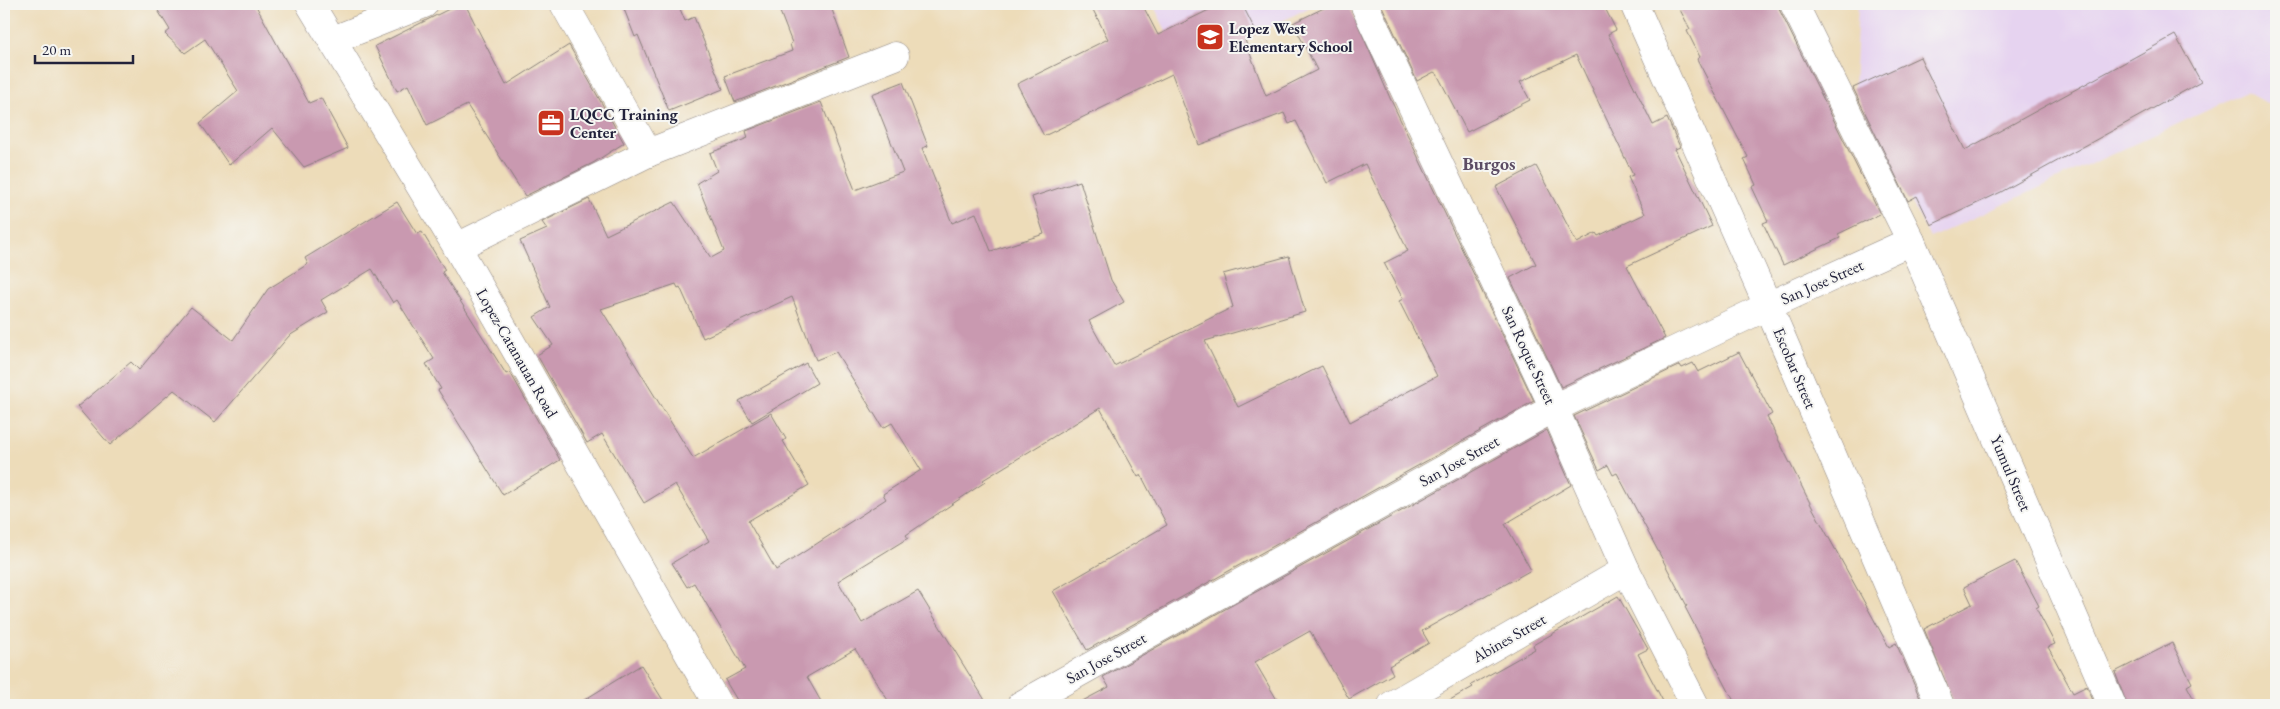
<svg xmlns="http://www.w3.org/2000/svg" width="2280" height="709" font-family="'EB Garamond',serif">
<rect width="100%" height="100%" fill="#f6f6f2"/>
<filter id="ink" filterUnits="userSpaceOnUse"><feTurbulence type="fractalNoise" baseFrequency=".02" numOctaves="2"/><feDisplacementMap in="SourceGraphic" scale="10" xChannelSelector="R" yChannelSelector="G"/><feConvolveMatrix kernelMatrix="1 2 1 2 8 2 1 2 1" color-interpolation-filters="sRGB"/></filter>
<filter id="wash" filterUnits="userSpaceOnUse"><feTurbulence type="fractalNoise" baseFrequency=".0096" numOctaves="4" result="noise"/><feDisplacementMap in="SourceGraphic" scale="20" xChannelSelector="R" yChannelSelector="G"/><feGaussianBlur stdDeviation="1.12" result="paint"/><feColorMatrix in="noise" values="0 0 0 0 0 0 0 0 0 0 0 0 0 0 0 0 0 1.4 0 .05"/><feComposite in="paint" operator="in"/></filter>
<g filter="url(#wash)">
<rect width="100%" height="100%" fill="#eddcb9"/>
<g fill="#e6d3f0">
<path d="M1153 4H1316L1185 70Z"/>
<path d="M1858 4H2276V108L2247 92 1930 238 1854 89Z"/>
</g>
<g id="blocks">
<g fill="#c999b0" fill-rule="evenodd">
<path d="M154 4H255L309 103 321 98 348 148 304 167 272 128 229 165 200 123 238 91 205 39 185 53 165 34 170 30Z"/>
<path d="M459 4H465L506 85 569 45 624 143 593 163 525 196 467 105 427 125 408 85 397 91 375 46Z"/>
<path d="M622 4H678L685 21 694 17 723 89 669 111 638 35 635 37Z"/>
<path d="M777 4H830L849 57 735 102 725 76 792 51 790 44 792 43Z"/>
<path d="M1090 4H1142L1158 35 1221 4H1242L1257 34 1245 40 1266 96 1317 70 1293 23 1332 4H1349L1390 98 1534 401 1087 650 1053 591 1167 525 1141 475 1138 477 1100 408 983 480 985 482 906 535 908 538 838 581 862 623 918 591 988 705H891L855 649 807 677 823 705H740L725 680 745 669 694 583 687 587 672 563 709 541 675 484 644 503 602 434 587 443 537 355 553 345 534 317 550 307 520 241 547 229 542 222 589 199 606 235 674 202 711 258 724 251 697 183 717 171 710 153 748 138 746 131 821 102 855 190 903 172 872 94 903 82 928 146 922 148 952 223 976 213 991 251 1044 234 1032 197 1080 181 1111 280 1124 302 1089 321 1114 366 1233 307 1223 274 1289 256 1305 312 1205 341 1238 407 1322 366 1350 422 1437 376 1399 301 1403 299 1384 263 1408 251 1365 164 1327 183 1296 121 1289 124 1284 113 1199 145 1172 74 1044 136 1017 84 1108 39ZM676 284 678 288 680 287 703 338 792 297 816 360 836 352 883 428 892 423 921 470 883 494 886 499 776 570 748 521 809 485 783 441 786 439 771 413 693 458 601 309Z"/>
<path d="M1381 4H1603L1616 30 1608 34 1653 125 1667 118 1680 147 1675 149 1712 226 1627 266 1665 338 1561 387 1510 278 1536 264 1496 187 1536 166 1577 243 1596 233 1598 236 1645 214 1628 177 1633 175 1576 55 1520 82 1530 100 1467 132 1437 74 1434 72 1417 81Z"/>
<path d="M1677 4H1778L1780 11 1880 214 1838 234 1840 238 1783 265 1763 223 1768 221 1752 187 1756 185 1744 159 1748 157 1697 59 1700 57 1687 31 1690 29Z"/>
<path d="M2175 35 2201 82 2001 192 1931 225 1917 196 1908 201 1853 88 1920 57 1965 150Z"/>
<path d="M397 202 417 234 422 232 445 270 442 272 506 374 510 372 560 460 503 495 438 390 441 389 426 364 434 359 397 300 393 303 372 269 321 300 328 312 289 336 215 422 174 390 110 445 77 407 131 362 139 370 191 307 233 340 268 289 308 264 305 258Z"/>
<path d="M1739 352 1772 414 1767 417 1812 507 1889 647 1896 643 1923 705H1736L1685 607 1687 606 1617 473 1613 475 1608 465 1599 470 1574 416 1680 365 1682 368 1693 363 1698 372Z"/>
<path d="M806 363 817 383 752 422 739 401Z"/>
<path d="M1547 430 1571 485 1505 524 1531 570 1422 631 1429 643 1389 666 1393 674 1349 699 1310 631 1255 662 1280 705H1075L1109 687 1103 677Z"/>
<path d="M2015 561 2039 606 2036 608 2055 644 2048 647 2073 693 2087 686 2095 705H1955L1924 629 1972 604 1964 587Z"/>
<path d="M1618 596 1648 649 1638 654 1665 705H1441L1473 687 1471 685 1535 649 1533 645Z"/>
<path d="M2172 643 2192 683 2187 686 2197 705H2127L2115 672Z"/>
<path d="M641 665 666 705H576Z"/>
</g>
</g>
</g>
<g filter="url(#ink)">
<use href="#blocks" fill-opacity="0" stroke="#887f7a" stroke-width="1"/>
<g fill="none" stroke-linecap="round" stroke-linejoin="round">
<defs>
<g id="minor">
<path d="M564 4 648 153"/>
<path d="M1364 4 1554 408 1626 570 1695 705"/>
<path d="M1634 4 1768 306 1940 705"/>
<path d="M1794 4 1911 241 2112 705"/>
<path d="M333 40 424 4"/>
<path d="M457 247 648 153 895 56"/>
<path d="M1021 705 1554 408 1768 306 1911 241"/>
<path d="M1392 705 1626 570"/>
</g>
<path id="major" d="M310 4 457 247 718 705"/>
</defs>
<use href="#minor" stroke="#887f7a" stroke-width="29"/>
<use href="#major" stroke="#887f7a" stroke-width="29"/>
<use href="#minor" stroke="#fff" stroke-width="28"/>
<use href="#major" stroke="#fff" stroke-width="28"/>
</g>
</g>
<defs>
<symbol id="school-square" viewBox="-11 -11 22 22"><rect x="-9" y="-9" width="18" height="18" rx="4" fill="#c8321e" stroke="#f6f6f2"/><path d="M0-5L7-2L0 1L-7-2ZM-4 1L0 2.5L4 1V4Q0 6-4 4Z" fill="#fff"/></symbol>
<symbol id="office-square" viewBox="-11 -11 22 22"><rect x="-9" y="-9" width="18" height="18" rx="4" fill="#c8321e" stroke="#f6f6f2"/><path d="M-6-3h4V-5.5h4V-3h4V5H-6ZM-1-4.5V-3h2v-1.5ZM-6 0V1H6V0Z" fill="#fff"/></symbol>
</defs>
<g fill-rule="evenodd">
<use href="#school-square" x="1194" y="21" width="32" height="32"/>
<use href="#office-square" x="535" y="107" width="32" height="32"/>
</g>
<g text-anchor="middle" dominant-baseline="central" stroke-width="4" stroke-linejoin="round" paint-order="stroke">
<g font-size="16" font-weight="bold" fill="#22223b" stroke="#f6f6f2" text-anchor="start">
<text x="1229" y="28">Lopez West<tspan x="1229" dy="18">Elementary School</tspan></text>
<text x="570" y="114">LQCC Training<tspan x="570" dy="18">Center</tspan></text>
</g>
<g font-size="16" fill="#22223b" stroke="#f6f6f2">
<text transform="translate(1822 282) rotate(-24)">San Jose Street</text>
<text transform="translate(517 353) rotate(60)">Lopez-Catanauan Road</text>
<text transform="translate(1529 355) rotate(65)">San Roque Street</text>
<text transform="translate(1795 368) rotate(67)">Escobar Street</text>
<text transform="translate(1459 461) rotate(-29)">San Jose Street</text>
<text transform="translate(2011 473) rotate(67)">Yumul Street</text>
<text transform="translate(1509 638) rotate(-30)">Abines Street</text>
<text transform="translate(1106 658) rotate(-29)">San Jose Street</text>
</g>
<g font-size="18" font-weight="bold" fill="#5c4c64" stroke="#f6f6f2">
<text x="1489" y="163">Burgos</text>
</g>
</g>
<rect width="2280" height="709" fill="none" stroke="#f6f6f2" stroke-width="20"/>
<path d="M35 55v8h98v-8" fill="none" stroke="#22223b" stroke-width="2.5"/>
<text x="42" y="55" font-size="15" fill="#22223b" stroke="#f6f6f2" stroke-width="4" paint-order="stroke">20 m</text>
</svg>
